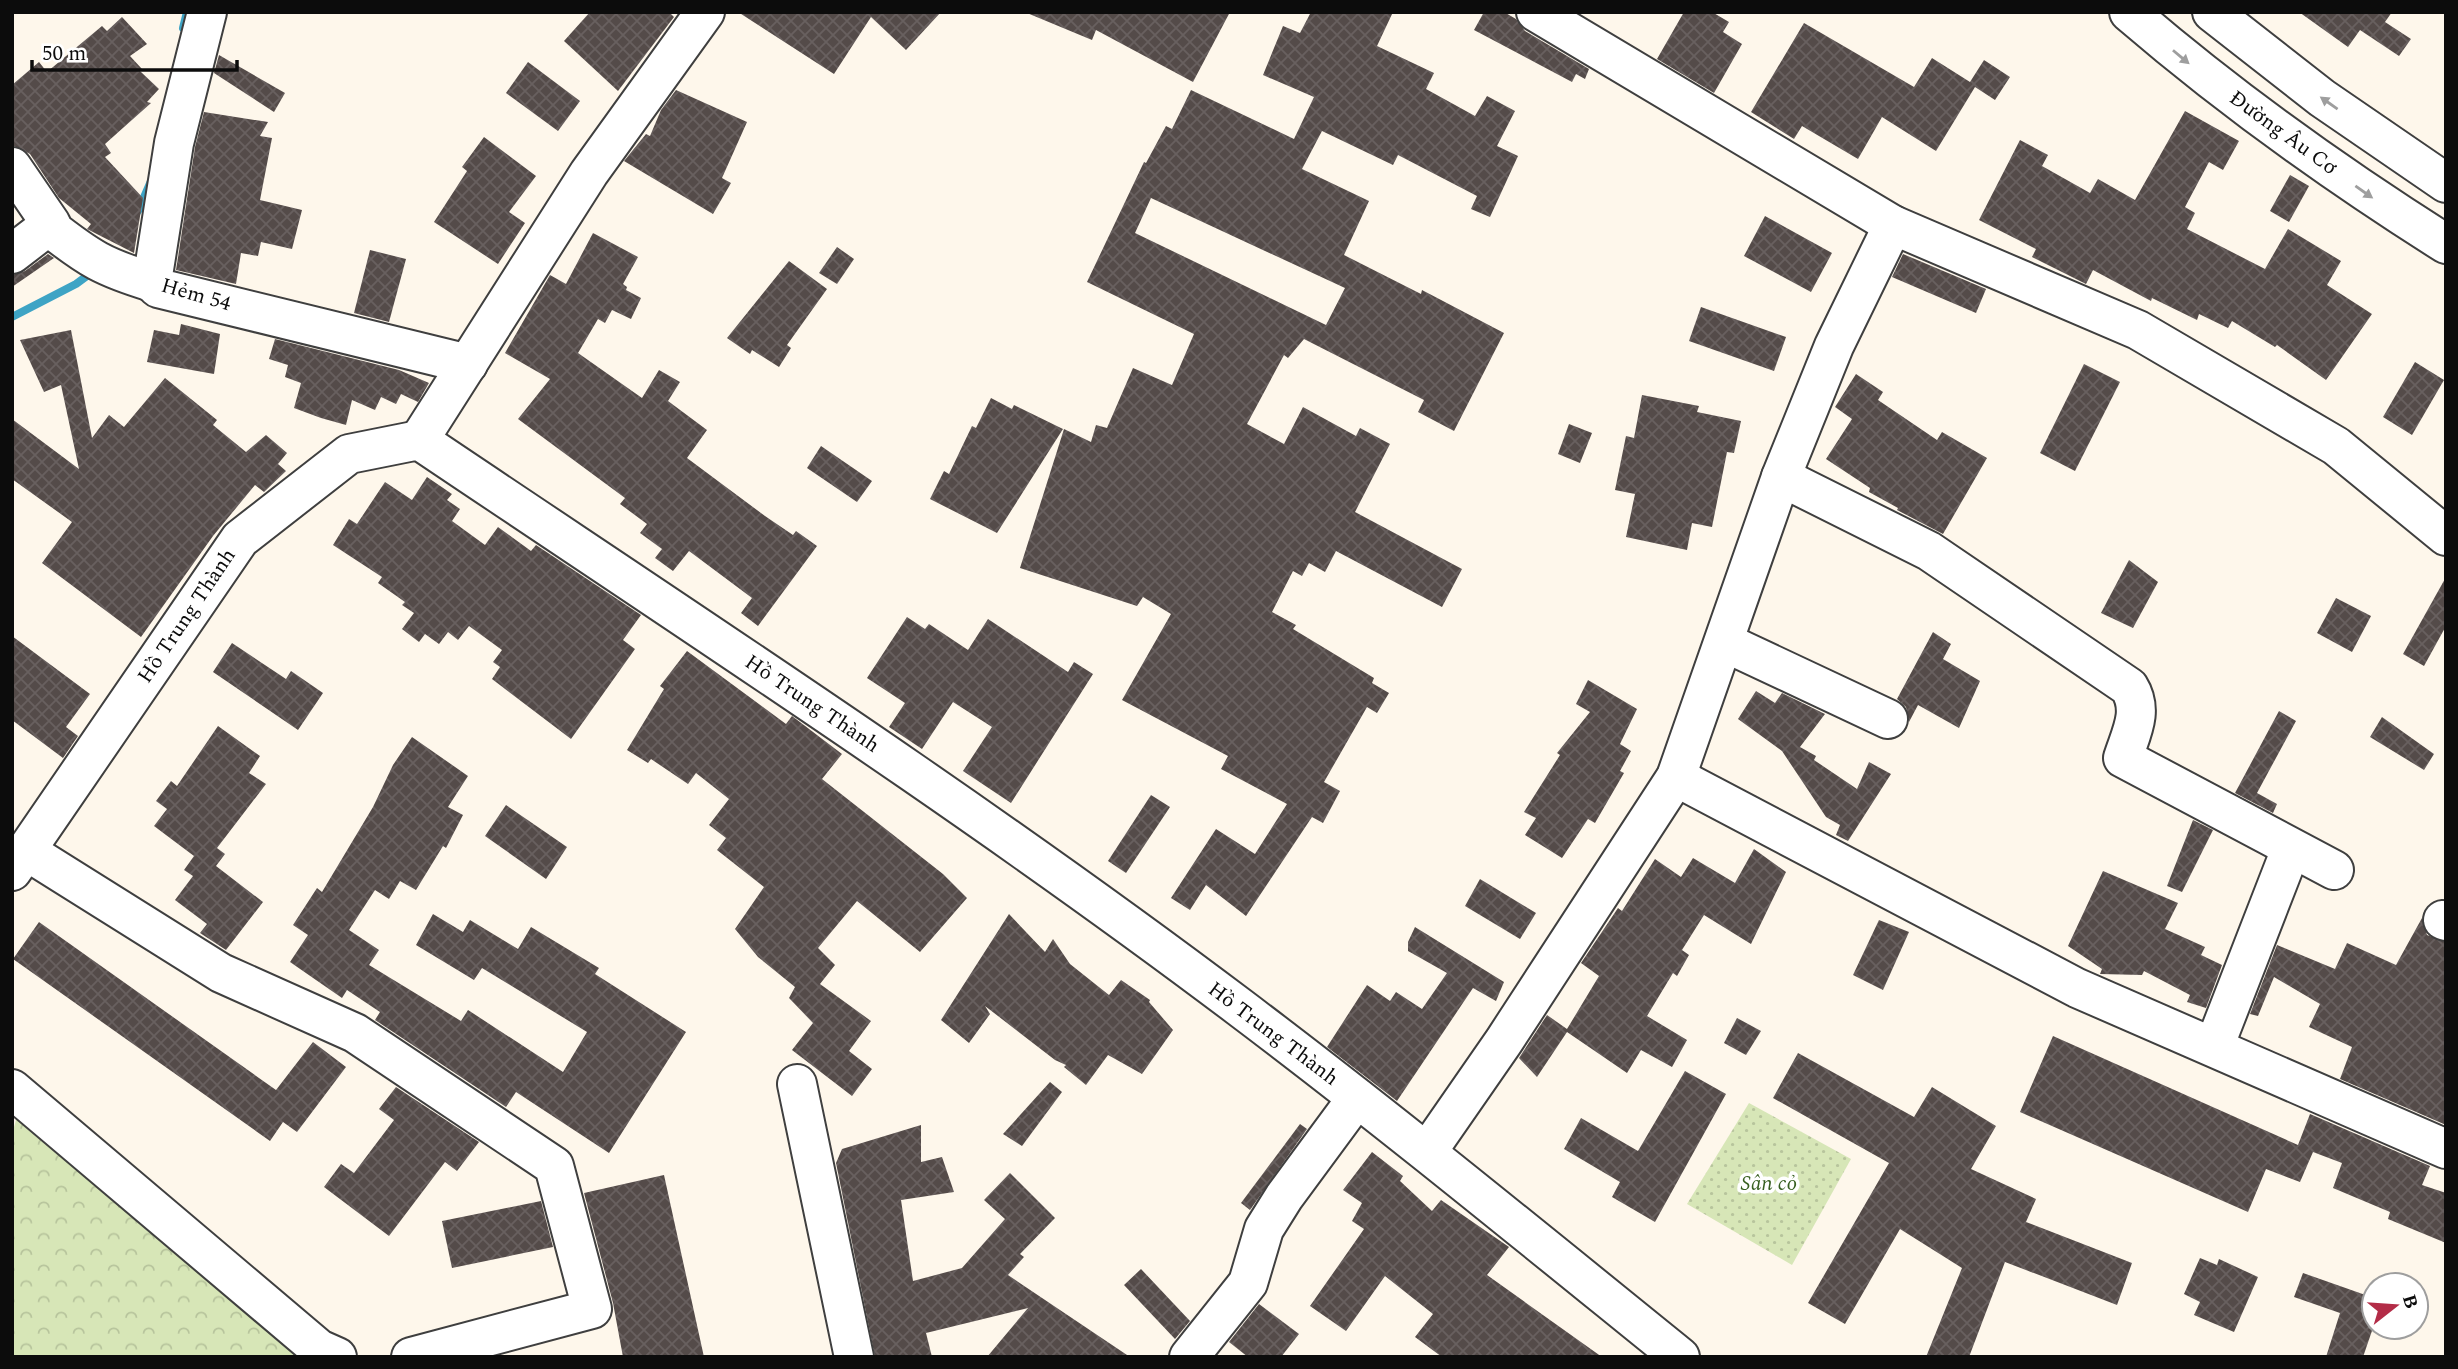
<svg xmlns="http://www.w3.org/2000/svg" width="2458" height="1369" font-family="Spectral,serif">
<defs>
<pattern id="park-crowns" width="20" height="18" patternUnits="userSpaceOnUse" patternTransform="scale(1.75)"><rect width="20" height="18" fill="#d7e6b7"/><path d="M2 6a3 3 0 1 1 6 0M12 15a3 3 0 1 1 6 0" fill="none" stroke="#b7c49c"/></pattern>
<pattern id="garden-dots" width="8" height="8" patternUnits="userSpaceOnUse" patternTransform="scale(1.75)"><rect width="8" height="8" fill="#d7e6b7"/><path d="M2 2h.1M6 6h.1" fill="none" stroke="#b7c49c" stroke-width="1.8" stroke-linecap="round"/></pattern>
<pattern id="building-cross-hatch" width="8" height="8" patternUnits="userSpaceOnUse" patternTransform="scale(1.75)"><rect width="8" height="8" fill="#544b49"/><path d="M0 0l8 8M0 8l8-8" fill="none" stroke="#68605f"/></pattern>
</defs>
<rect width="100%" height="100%" fill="#fef7eb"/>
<path fill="url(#park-crowns)" d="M23 1096 317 1357H12V1134Z"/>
<path fill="url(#garden-dots)" d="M1749 1103 1851 1159 1792 1265 1687 1204Z"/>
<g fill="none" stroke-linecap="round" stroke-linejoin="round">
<g stroke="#3ea4c5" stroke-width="8">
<path d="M183 28 187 12"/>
<path d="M138 211 151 181"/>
<path d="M12 317 76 284 95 270"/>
</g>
</g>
<g fill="url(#building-cross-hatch)" fill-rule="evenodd">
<path d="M590 12H669L674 17 618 91 564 41Z"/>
<path d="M738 12H941L906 50 871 17 834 74Z"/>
<path d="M1063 12H1230L1193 82 1096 30 1092 40 1027 13Z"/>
<path d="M1311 12H1393L1377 46 1434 73 1426 89 1475 116 1487 96 1515 111 1497 146 1518 156 1490 217 1471 209 1477 196 1398 155 1393 165 1322 131 1302 169 1369 201 1344 255 1421 294 1422 290 1504 333 1454 431 1418 412 1424 400 1304 339 1288 358 1284 355 1247 424 1284 444 1303 407 1356 436 1360 428 1390 444 1355 512 1462 569 1442 607 1336 551 1325 572 1309 563 1302 576 1293 571 1272 612 1296 625 1293 629 1374 678 1372 683 1389 693 1377 713 1367 707 1324 782 1340 791 1323 823 1312 817 1246 916 1206 885 1190 910 1171 898 1216 829 1255 854 1287 804 1221 769 1228 756 1122 700 1171 614 1143 597 1137 606 1020 568 1064 429 1091 442 1096 425 1107 428 1133 368 1172 385 1194 334 1087 282 1144 162 1146 163 1166 126 1172 129 1191 90 1294 139 1314 97 1263 75 1283 26 1300 33ZM1151 198 1345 288 1326 325 1135 233Z"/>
<path d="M1484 12H1504L1516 19 1525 31 1589 69 1585 79 1576 74 1572 82 1474 30Z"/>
<path d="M1684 12H1712L1729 22 1723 32 1742 44 1714 93 1657 59Z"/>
<path d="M2299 12H2392L2385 22 2411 39 2399 56 2360 30 2348 47Z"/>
<path d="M122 17 147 44 130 56 142 69 140 71 159 89 147 102 151 103 105 144 111 153 105 157 143 198 134 253 87 229 91 224 59 198 30 154 12 145V85L39 62 47 72 102 26 107 31Z"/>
<path d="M1804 23 1914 87 1932 58 1970 82 1984 60 2010 77 1995 100 1975 87 1936 151 1882 117 1858 159 1802 126 1794 139 1751 112Z"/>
<path d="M219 55 285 93 274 112 214 73Z"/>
<path d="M528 62 580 101 558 131 506 93Z"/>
<path d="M676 90 747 122 722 178 731 183 713 214 624 161 646 134 650 136 661 110Z"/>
<path d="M2185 111 2239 141 2223 170 2209 162 2185 207 2195 213 2187 229 2265 269 2288 229 2341 261 2327 285 2372 314 2326 380 2277 345 2275 347 2232 321 2228 328 2199 314 2197 320 2152 298 2151 301 2093 270 2086 284 2032 257 2036 249 1979 220 2020 140 2048 155 2042 166 2090 193 2098 179 2135 200Z"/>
<path d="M204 112 268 122 260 136 272 138 260 200 302 210 292 249 261 242 258 256 241 253 236 284 176 270 195 147Z"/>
<path d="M484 137 536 176 509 212 525 223 498 264 434 222 467 171 462 167Z"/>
<path d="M2290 175 2309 186 2289 222 2270 211Z"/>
<path d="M1765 216 1832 253 1811 292 1744 256Z"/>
<path d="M593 233 638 257 623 284 627 287 626 290 641 298 631 319 612 310 605 323 598 319 578 353 642 398 659 370 680 382 668 401 707 430 687 458 765 516 793 535 796 531 817 546 758 626 741 613 752 598 689 551 673 571 655 558 662 549 640 533 647 524 620 504 625 498 518 419 550 379 505 353 550 275 566 284Z"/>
<path d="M837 247 854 259 837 284 819 273Z"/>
<path d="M370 250 406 259 389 322 354 313Z"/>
<path d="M48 254 54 258 12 287V275L25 271Z"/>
<path d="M1903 254 1986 289 1976 313 1892 277Z"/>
<path d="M789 261 827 289 787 345 791 348 779 367 752 350 750 354 727 338Z"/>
<path d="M1701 307 1786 337 1774 371 1689 341Z"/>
<path d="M181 324 220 334 214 374 147 362 154 330 179 335Z"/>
<path d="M71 330 92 438 109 415 124 427 165 378 217 420 213 425 246 452 266 435 287 453 278 464 286 471 264 492 255 485 213 536 141 637 42 563 72 522 12 479V419L79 469 61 385 44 392 20 340Z"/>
<path d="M275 339 399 370 429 383 418 402 401 394 396 404 381 397 375 410 352 400 346 425 321 418 294 408 301 383 285 377 288 365 269 359Z"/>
<path d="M2415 362 2444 380 2412 435 2383 417Z"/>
<path d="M2084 364 2120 382 2075 471 2040 453Z"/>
<path d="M1856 374 1883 392 1878 400 1937 440 1942 432 1987 458 1943 534 1897 510 1898 508 1869 492 1870 488 1826 459 1852 419 1835 407Z"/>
<path d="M1642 395 1699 406 1697 412 1741 421 1734 453 1727 452 1712 527 1692 523 1687 550 1626 537 1635 494 1615 490 1626 436 1634 438Z"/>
<path d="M991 398 1012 409 1014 405 1063 429 997 533 930 499 944 471 949 474 972 426 976 428Z"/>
<path d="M1569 424 1592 433 1580 463 1558 454Z"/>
<path d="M821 446 872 481 857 502 807 468Z"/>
<path d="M427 477 452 494 447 500 460 509 452 521 485 545 498 527 531 551 536 545 641 615 623 640 635 649 571 739 492 679 500 667 493 662 502 650 469 626 458 640 448 632 439 644 425 634 419 642 402 629 414 613 402 605 405 602 378 583 382 577 333 545 349 519 357 524 385 482 412 500Z"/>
<path d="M2129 560 2158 582 2133 628 2101 613Z"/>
<path d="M2446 577V626L2424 666 2403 654Z"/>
<path d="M2336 598 2371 616 2352 652 2317 633Z"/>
<path d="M907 617 925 629 929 624 968 650 988 619 1068 672 1074 662 1093 674 1011 803 963 771 992 727 953 702 922 749 889 727 905 703 867 678Z"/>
<path d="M1933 632 1951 644 1943 659 1980 681 1959 728 1918 705 1909 722 1906 707 1897 699Z"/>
<path d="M12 636 90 694 66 727 78 736 63 758 12 720Z"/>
<path d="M232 643 286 679 291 671 323 693 298 730 213 672Z"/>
<path d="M687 651 786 724 792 716 842 754 822 779 943 874 967 898 920 952 857 901 818 948 835 965 820 984 871 1021 849 1051 872 1069 852 1096 792 1050 813 1023 789 998 795 987 758 957 735 929 764 887 717 850 726 838 709 825 729 799 696 773 688 784 651 759 648 763 627 750 664 689 660 686Z"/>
<path d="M1588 680 1637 709 1620 744 1631 751 1620 771 1624 773 1595 823 1588 819 1562 858 1525 835 1536 818 1524 812 1560 755 1557 753 1590 712 1576 704Z"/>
<path d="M1756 691 1775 703 1782 693 1825 714 1800 747 1816 756 1814 760 1857 789 1869 762 1891 774 1848 841 1836 835 1840 825 1826 817 1782 751 1738 719Z"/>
<path d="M2279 711 2296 721 2257 793 2277 804 2273 813 2235 793Z"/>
<path d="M2382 717 2434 754 2424 770 2370 737Z"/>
<path d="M218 726 260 756 249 773 266 784 217 848 225 854 216 866 263 902 226 950 200 933 207 924 175 900 193 876 184 870 194 856 154 826 167 809 156 801 171 781 177 786Z"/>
<path d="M412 737 468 776 448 807 463 815 446 848 443 846 416 890 400 881 389 899 375 890 349 930 379 950 369 965 461 1021 468 1010 563 1072 587 1032 482 968 474 980 416 945 433 914 463 932 470 920 518 949 531 927 599 968 595 974 686 1032 609 1153 516 1092 506 1107 375 1020 380 1012 347 990 342 998 290 962 308 935 293 925 317 888 322 892 373 807 393 765Z"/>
<path d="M1151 795 1170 807 1126 873 1108 861Z"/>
<path d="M506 805 567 847 546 879 485 836Z"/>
<path d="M2193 820 2213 830 2182 892 2167 886Z"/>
<path d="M1754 849 1786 872 1751 944 1704 915 1682 950 1689 955 1677 976 1673 973 1647 1016 1687 1040 1672 1067 1641 1050 1627 1073 1567 1032 1537 1077 1519 1058 1547 1015 1567 1029 1599 976 1581 963 1618 908 1622 911 1655 859 1681 877 1693 858 1735 883Z"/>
<path d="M2103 871 2178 903 2165 929 2205 947 2201 955 2222 965 2206 1008 2187 1002 2190 995 2144 971 2142 975 2100 974 2102 969 2068 946Z"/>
<path d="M1480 879 1536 913 1520 939 1465 906Z"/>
<path d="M1009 914 1045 952 1053 939 1070 964 1109 995 1121 980 1150 1000 1149 1002 1173 1030 1142 1074 1108 1055 1086 1085 1064 1067 1066 1065 1055 1060 985 1006 990 1014 969 1043 941 1020Z"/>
<path d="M2422 918 2427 935 2446 942V1125L2340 1079 2352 1047 2309 1027 2320 1004 2274 977 2258 1016 2250 1014 2277 945 2335 969 2347 943 2396 965Z"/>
<path d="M1879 920 1909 932 1883 990 1853 975Z"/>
<path d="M39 922 276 1090 313 1042 346 1067 297 1132 283 1122 270 1141 13 959Z"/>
<path d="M1415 927 1504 982 1496 1001 1473 988 1397 1101 1327 1047 1367 985 1390 1001 1396 992 1422 1009 1447 973 1408 951V942Z"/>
<path d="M1737 1018 1761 1031 1746 1055 1724 1043Z"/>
<path d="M2053 1036 2298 1145 2310 1114 2430 1166 2422 1185 2446 1193V1243L2388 1219 2390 1212 2333 1188 2342 1163 2313 1152 2300 1182 2266 1169 2248 1212 2020 1112Z"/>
<path d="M1798 1053 1914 1117 1932 1087 1996 1126 1971 1169 2036 1199 2026 1222 2132 1263 2117 1305 2005 1262 1969 1357H1926L1962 1268 1900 1229 1845 1324 1808 1303 1889 1163 1773 1098Z"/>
<path d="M1685 1071 1726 1094 1655 1222 1612 1197 1620 1182 1564 1149 1581 1118 1638 1151Z"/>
<path d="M1050 1082 1062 1092 1022 1146 1003 1134Z"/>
<path d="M396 1087 479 1142 457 1171 445 1162 389 1236 324 1187 341 1164 354 1173 394 1120 379 1109Z"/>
<path d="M1300 1124 1307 1129 1250 1210 1241 1203Z"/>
<path d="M921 1125V1162L942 1157 954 1192 901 1200 913 1281 962 1268 1005 1219 984 1200 1010 1173 1055 1218 1020 1254 1024 1257 1008 1275 1130 1357H987L1028 1308 926 1333 932 1357H875L836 1163 842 1149Z"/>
<path d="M1372 1152 1403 1176 1400 1181 1432 1211 1441 1200 1509 1247 1487 1275 1602 1357H1442L1415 1337 1433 1314 1385 1276 1346 1331 1310 1306 1364 1229 1352 1221 1362 1203 1343 1190Z"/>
<path d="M664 1175 704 1357H623L613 1303 584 1193Z"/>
<path d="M541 1201 553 1247 452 1268 442 1221Z"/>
<path d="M2200 1258 2217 1265 2219 1259 2258 1277 2234 1332 2194 1315 2200 1302 2184 1294Z"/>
<path d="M1141 1269 1190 1321 1175 1339 1124 1285Z"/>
<path d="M2303 1273 2374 1298V1325L2363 1357H2326L2340 1313 2294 1297Z"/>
<path d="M1259 1304 1299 1334 1281 1357H1248L1229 1342Z"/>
</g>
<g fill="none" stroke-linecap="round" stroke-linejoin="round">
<defs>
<g id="minor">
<path d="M207 12 174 143 152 282 158 288 468 364"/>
<path d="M1536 12 1893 225 2138 330 2336 446 2446 536"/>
<path d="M2129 12C2229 98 2335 174 2446 244"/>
<path d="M2212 12 2322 98 2446 183"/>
<path d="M12 167 51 224 12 254"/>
<path d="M49 227C90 259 103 267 152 282"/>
<path d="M419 440 589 173 705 12"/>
<path d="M1781 477 1929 551 2129 687C2144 711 2131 733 2123 758L2334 870"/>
<path d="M1724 642 1888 719"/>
<path d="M1676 777 2077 988 2446 1149"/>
<path d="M28 852 221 973 355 1033 554 1166 592 1309 411 1357"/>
<path d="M12 871 240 539 349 454 419 440C694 625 973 806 1238 1006 1388 1119 1534 1239 1680 1357"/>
<path d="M2443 920 2446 921"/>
<path d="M2214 1047 2291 849"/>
<path d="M797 1084 854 1357"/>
<path d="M12 1089 319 1349 337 1357"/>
<path d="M1427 1152 1504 1041 1676 777 1781 477 1834 346 1893 225"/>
<path d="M1189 1357 1248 1283 1264 1229 1284 1197 1357 1098"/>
</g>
</defs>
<use href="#minor" stroke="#3f3f3f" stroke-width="42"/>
<use href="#minor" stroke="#fff" stroke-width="38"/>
</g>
<defs><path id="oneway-solid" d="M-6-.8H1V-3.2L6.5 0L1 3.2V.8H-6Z" transform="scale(1.75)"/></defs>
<g fill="#9e9e9e">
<use href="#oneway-solid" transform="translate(2181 57) rotate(40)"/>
<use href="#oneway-solid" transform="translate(2329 103) rotate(-145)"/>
<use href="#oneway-solid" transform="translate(2364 192) rotate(35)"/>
</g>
<g text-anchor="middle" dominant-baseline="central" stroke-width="7" stroke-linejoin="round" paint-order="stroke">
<g font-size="21" fill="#0c0c0c" stroke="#fff">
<text transform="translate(2283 133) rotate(36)">Đường Âu Cơ</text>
<text transform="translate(196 295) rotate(16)">Hẻm 54</text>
<text transform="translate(187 616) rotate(-56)">Hồ Trung Thành</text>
<text transform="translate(812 704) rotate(34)">Hồ Trung Thành</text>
<text transform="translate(1273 1034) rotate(37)">Hồ Trung Thành</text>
</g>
<g font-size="21" font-style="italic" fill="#375f20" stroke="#fff">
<text x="1769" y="1184">Sân cỏ</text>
</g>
</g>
<rect width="2458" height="1369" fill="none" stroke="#0c0c0c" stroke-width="28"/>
<g transform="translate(2395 1306) rotate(73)"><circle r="33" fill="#ffffff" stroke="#9e9e9e" stroke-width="2"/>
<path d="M0-5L12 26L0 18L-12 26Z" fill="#b32c47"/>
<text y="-10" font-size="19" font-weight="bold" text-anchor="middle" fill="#0c0c0c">B</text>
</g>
<path d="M32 60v10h205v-10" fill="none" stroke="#0c0c0c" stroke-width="3.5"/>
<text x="42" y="60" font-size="21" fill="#0c0c0c" stroke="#ffffff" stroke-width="5" paint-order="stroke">50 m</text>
</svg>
